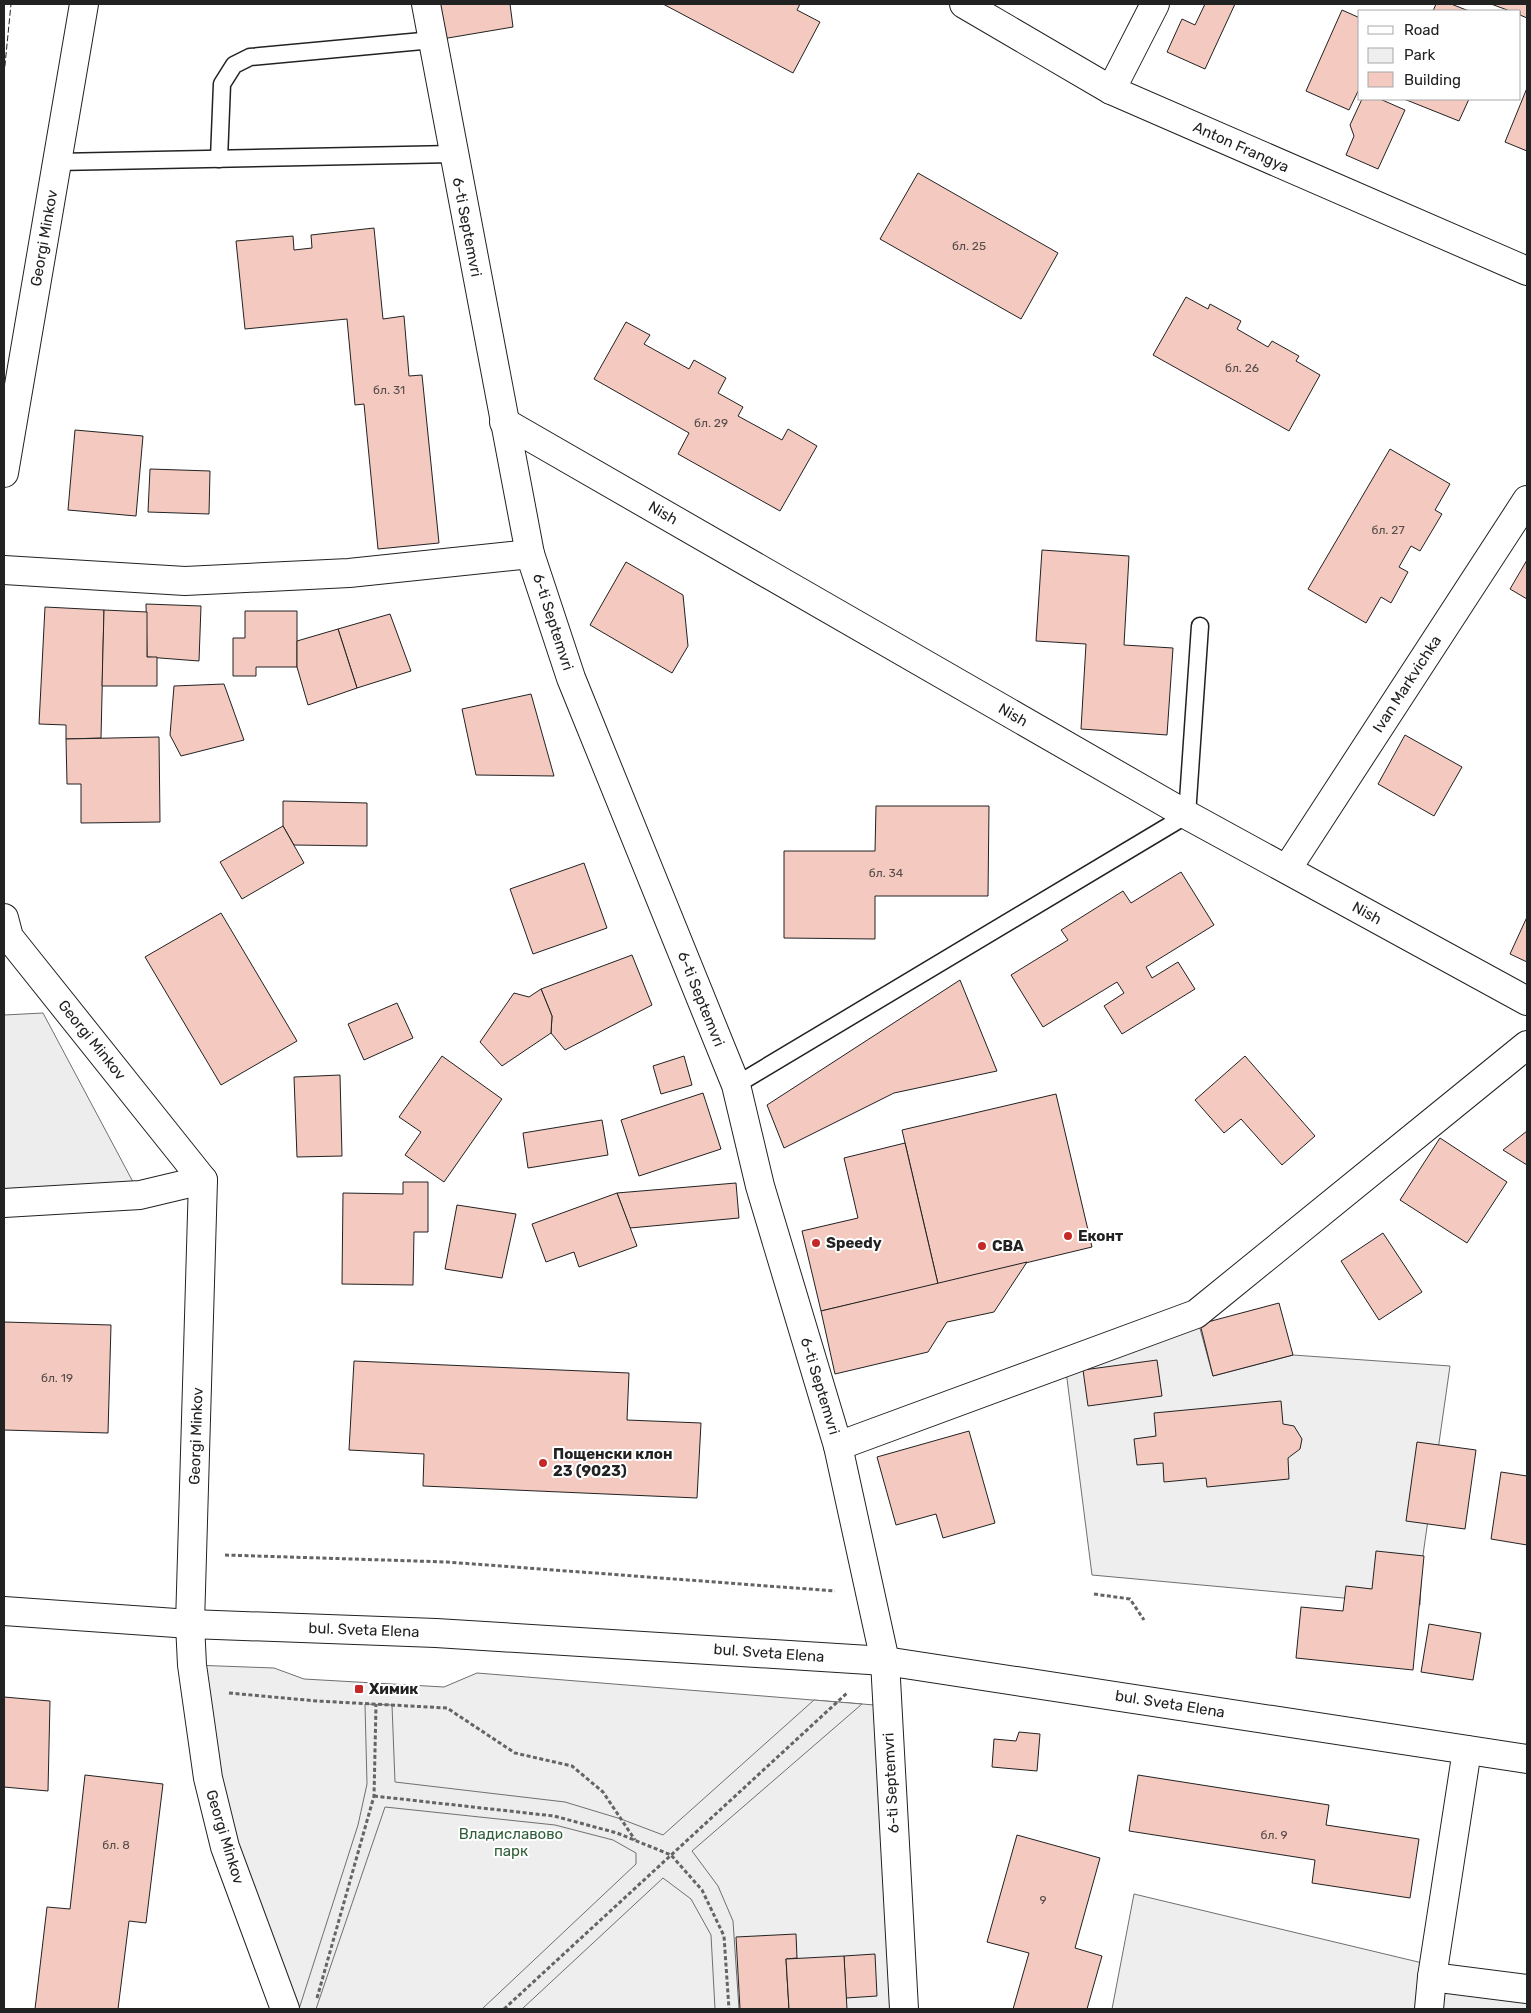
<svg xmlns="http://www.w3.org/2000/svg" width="1531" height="2013" font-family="Rubik,sans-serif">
<rect width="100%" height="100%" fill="#fff"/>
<g fill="#eee" stroke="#6f6f6f">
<path d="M1196 1314 1213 1376 1293 1355 1450 1366 1422 1562 1420 1605 1092 1575 1065 1363Z"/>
<path d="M192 1665 274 1668 304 1679 444 1687 477 1673 887 1706 908 2009H287L225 1847Z"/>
<path d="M1134 1894 1527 1988V2009H1112Z"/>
</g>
<g fill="#ededed" stroke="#6f6f6f">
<path d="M43 1013 140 1195 4 1203V1015Z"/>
<path d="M814 1700 862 1704 692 1851 718 1886 733 1921 739 2009H715L711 1935 691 1899 663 1878 522 2009H482L636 1864V1853L613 1840 555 1825 385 1807 316 2009H299L358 1825 367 1784 365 1704 392 1705 395 1782 565 1802 621 1819 663 1835Z"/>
</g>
<g fill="#f3c9c0" stroke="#222">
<path d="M436 4H510L513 27 442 39Z"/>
<path d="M663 4H800L797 10 820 22 793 73Z"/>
<path d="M1205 4H1235L1205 69 1167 52 1182 19 1195 25Z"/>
<path d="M1436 4H1451L1469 11H1433Z"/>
<path d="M1491 4H1527V18L1520 15V11H1510Z"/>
<path d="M1342 10 1360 18V87L1349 110 1306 91Z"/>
<path d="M1527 88V151L1505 142Z"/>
<path d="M1362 99H1380L1405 110 1378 169 1346 155 1354 136 1350 125Z"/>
<path d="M1404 99H1469L1459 121Z"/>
<path d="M918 173 1058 253 1021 319 880 239Z"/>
<path d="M374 228 383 319 404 316 409 376 422 375 439 543 378 549 364 404 355 405 347 319 245 329 236 241 293 236 294 250 312 248 311 235Z"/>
<path d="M1186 297 1208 309 1210 304 1241 321 1237 329 1268 347 1272 341 1299 356 1296 361 1320 375 1289 431 1153 355Z"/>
<path d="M626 322 650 335 644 344 689 369 694 360 726 378 718 393 743 407 738 416 782 440 788 429 817 446 780 511 678 454 689 433 594 379Z"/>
<path d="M75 430 143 436 136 516 68 510Z"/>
<path d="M1390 449 1450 484 1435 510 1442 514 1420 551 1411 546 1399 567 1408 572 1391 603 1381 597 1366 623 1308 589Z"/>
<path d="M150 469 210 471 209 514 148 512Z"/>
<path d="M1042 550 1129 556 1124 645 1173 648 1167 735 1081 729 1086 644 1036 641Z"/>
<path d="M1527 560V599L1510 589Z"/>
<path d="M626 562 683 595 688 646 672 673 590 625Z"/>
<path d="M146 604 201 606 199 661 147 657Z"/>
<path d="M45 607 104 610 101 738 66 739V725L39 724Z"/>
<path d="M104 610 147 612V657H157V686H102Z"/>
<path d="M245 611H297V667H256V676H233V638H245Z"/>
<path d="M390 614 411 671 357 688 338 629Z"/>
<path d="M338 629 357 688 308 705 297 667V641Z"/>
<path d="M224 684 244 740 181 756 170 735 174 686Z"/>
<path d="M531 694 554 776 476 775 462 709Z"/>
<path d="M1405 735 1462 767 1434 816 1378 784Z"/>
<path d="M159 737 160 822 81 823V784H67L66 739Z"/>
<path d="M283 801 367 803V846L294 845 283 826Z"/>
<path d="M876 806H989L988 896H875V939L784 938V851H875Z"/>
<path d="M283 826 304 863 242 899 220 862Z"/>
<path d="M584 863 607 928 533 954 510 889Z"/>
<path d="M1181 872 1214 925 1146 967 1152 978 1178 962 1195 989 1122 1034 1104 1006 1124 993 1117 982 1043 1027 1011 975 1068 940 1061 930 1123 891 1131 903Z"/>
<path d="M221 913 297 1041 221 1085 145 957Z"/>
<path d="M1527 917V962L1510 954Z"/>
<path d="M632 955 652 1005 565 1050 551 1033 552 1016 541 989Z"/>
<path d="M960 980 997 1071 894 1093 784 1148 767 1105Z"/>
<path d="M541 989 552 1016 551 1033 502 1066 480 1042 514 993 529 997Z"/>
<path d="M397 1003 413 1038 364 1060 348 1024Z"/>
<path d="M442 1056 502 1099 444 1182 405 1155 421 1132 399 1117Z"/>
<path d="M684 1056 692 1085 661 1094 653 1066Z"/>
<path d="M1245 1056 1315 1136 1282 1165 1241 1119 1224 1133 1195 1100Z"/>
<path d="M340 1075 342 1156 297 1157 294 1077Z"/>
<path d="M703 1093 721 1149 639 1176 621 1120Z"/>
<path d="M1056 1094 1092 1247 938 1284 902 1130Z"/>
<path d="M602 1120 608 1155 528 1168 523 1133Z"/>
<path d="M1527 1131V1165L1503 1150Z"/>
<path d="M1440 1138 1507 1182 1467 1243 1400 1200Z"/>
<path d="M905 1143 938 1284 821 1311 802 1231 858 1218 844 1158Z"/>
<path d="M403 1182H428V1232H414L413 1285 342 1284 343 1193 403 1194Z"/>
<path d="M736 1183 739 1218 630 1228 617 1193Z"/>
<path d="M617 1193 637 1246 579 1267 574 1252 546 1262 532 1224Z"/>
<path d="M457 1205 516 1214 502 1278 445 1269Z"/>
<path d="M1383 1233 1422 1292 1379 1320 1341 1261Z"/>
<path d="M1027 1262 994 1312 947 1322 928 1352 835 1374 821 1311Z"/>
<path d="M1279 1303 1293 1355 1213 1376 1200 1324Z"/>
<path d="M4 1322 111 1325 108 1433 4 1430Z"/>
<path d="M1157 1360 1162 1396 1088 1406 1083 1370Z"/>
<path d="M354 1361 629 1373 627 1420 701 1423 697 1498 423 1486 424 1454 349 1450Z"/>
<path d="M1281 1401 1283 1424 1294 1426 1302 1439 1300 1449 1288 1458 1289 1479 1207 1487 1206 1478 1164 1482 1163 1463 1137 1465 1134 1439 1156 1436 1154 1413Z"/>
<path d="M969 1431 995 1523 943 1538 936 1514 896 1525 877 1457Z"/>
<path d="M1417 1442 1476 1450 1465 1529 1406 1521Z"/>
<path d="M1501 1472 1527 1476V1545L1491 1539Z"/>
<path d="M1376 1551 1424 1556 1413 1670 1296 1658 1301 1607 1343 1611 1346 1586 1372 1589Z"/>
<path d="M1429 1624 1481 1633 1473 1680 1421 1672Z"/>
<path d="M4 1697 50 1701 48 1791 4 1787Z"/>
<path d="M1019 1732 1040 1734 1037 1771 992 1767 994 1739 1016 1741Z"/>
<path d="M85 1775 163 1784 146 1923 129 1921 118 2009H35L47 1907 70 1909Z"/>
<path d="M1138 1775 1329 1805 1326 1825 1419 1839 1410 1898 1312 1883 1315 1860 1129 1831Z"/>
<path d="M1017 1835 1100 1858 1075 1948 1102 1956 1087 2009H1013L1029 1953 987 1942Z"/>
<path d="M796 1934 797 1958 786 1959 789 2009H740L736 1937Z"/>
<path d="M875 1954 877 1996 846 1998 844 1956Z"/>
<path d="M844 1956 847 2009H789L786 1959Z"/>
</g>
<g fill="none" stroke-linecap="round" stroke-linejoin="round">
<defs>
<g id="service">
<path d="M219 159 222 84 234 65 250 57 433 40"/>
<path d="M57 162 454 154"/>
<path d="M736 1085 1187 815 1200 626"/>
</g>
<g id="minor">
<path d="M426 4 530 554 571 678 736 1085 760 1186 838 1446 885 1661 904 2009"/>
<path d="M964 4 1111 90 1527 271"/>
<path d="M1111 90 1155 4"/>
<path d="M504 422 1187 815 1527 1001"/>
<path d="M4 473 84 4"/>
<path d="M4 570 185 581 349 573 530 554"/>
<path d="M1287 869 1527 500"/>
<path d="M4 918 9 937 203 1180 190 1624 192 1665 208 1778 225 1847 285 2009"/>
<path d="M4 1203 140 1195 203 1180"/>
<path d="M838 1446 1196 1314 1527 1045"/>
<path d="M1432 1977 1527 1989"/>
<path d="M1429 2009 1432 1977 1467 1750"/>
</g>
<path id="tertiary" d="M4 1611 190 1624 436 1633 885 1661 1527 1759"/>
</defs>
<use href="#service" stroke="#222" stroke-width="19"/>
<use href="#minor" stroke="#222" stroke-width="30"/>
<use href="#tertiary" stroke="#222" stroke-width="30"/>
<g stroke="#646464" stroke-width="3" stroke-dasharray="4 2.5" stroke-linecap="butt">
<path d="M225 1555 447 1562 835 1591"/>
<path d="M1094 1594 1130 1599 1144 1620"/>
<path d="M229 1693 317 1701 447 1708 515 1753 572 1766 603 1792 635 1840"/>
<path d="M374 1796 554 1816 617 1833 671 1855 702 1890 724 1936 729 2009"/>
<path d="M317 1998 374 1796 376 1705"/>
<path d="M504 2009 847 1693"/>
</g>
<use href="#service" stroke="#fff" stroke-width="16"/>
<use href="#minor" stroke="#fff" stroke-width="28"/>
<use href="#tertiary" stroke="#fff" stroke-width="28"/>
<path stroke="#222" stroke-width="1" stroke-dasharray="6 2.5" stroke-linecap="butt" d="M4 75 11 4"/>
</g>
<g fill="#c62828" stroke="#fff" stroke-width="2">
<circle cx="1068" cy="1236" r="5"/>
<circle cx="816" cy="1243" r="5"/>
<circle cx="982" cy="1246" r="5"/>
<circle cx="543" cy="1463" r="5"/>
<rect x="354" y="1684" width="10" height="10" rx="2.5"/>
</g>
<g text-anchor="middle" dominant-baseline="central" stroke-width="4" stroke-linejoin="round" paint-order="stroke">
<g font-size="12" fill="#564c4a">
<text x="969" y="246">бл. 25</text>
<text x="1242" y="368">бл. 26</text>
<text x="389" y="390">бл. 31</text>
<text x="711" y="423">бл. 29</text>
<text x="1388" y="530">бл. 27</text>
<text x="886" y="873">бл. 34</text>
<text x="57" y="1378">бл. 19</text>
<text x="1274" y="1835">бл. 9</text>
<text x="116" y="1845">бл. 8</text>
<text x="1043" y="1900">9</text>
</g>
<g font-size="15" fill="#222" stroke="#fff">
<text transform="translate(1241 147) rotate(24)">Anton Frangya</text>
<text transform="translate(467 227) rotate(79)">6-ti Septemvri</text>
<text transform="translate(44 238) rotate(-80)">Georgi Minkov</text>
<text transform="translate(663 513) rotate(30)">Nish</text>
<text transform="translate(553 622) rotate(72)">6-ti Septemvri</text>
<text transform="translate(1407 684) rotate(-57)">Ivan Markvichka</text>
<text transform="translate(1013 715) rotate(30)">Nish</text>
<text transform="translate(1367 913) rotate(29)">Nish</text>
<text transform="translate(701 999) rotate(68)">6-ti Septemvri</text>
<text transform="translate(92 1040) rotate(51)">Georgi Minkov</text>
<text transform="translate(820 1386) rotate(73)">6-ti Septemvri</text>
<text transform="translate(196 1436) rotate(-88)">Georgi Minkov</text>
<text transform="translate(364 1630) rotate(2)">bul. Sveta Elena</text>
<text transform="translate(769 1653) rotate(4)">bul. Sveta Elena</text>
<text transform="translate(1170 1704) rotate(9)">bul. Sveta Elena</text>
<text transform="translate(891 1783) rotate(-93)">6-ti Septemvri</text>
<text transform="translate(225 1837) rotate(73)">Georgi Minkov</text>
</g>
<g font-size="15" font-weight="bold" fill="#222" stroke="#fff" text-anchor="start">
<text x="1078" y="1236">Еконт</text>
<text x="826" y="1243">Speedy</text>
<text x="992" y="1246">CBA</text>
<text x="553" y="1454">Пощенски клон<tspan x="553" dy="17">23 (9023)</tspan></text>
<text x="369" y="1689">Химик</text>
</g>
<g font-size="15" fill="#2f5e38" stroke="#fff">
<text x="511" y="1834">Владиславово<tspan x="511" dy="17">парк</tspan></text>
</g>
</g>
<rect width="1531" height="2013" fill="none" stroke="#222222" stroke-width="10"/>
<rect x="1358" y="10" width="162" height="90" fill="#ffffff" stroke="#a7a7a7"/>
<rect x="1368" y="26" width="25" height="8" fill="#ffffff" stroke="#a7a7a7"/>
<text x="1404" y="35" font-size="15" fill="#222222">Road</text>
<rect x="1368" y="48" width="25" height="15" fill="#eeeeee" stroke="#a7a7a7"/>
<text x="1404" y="60" font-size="15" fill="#222222">Park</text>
<rect x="1368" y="72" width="25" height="15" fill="#f3c9c0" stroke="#a7a7a7"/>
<text x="1404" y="85" font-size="15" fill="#222222">Building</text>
</svg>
